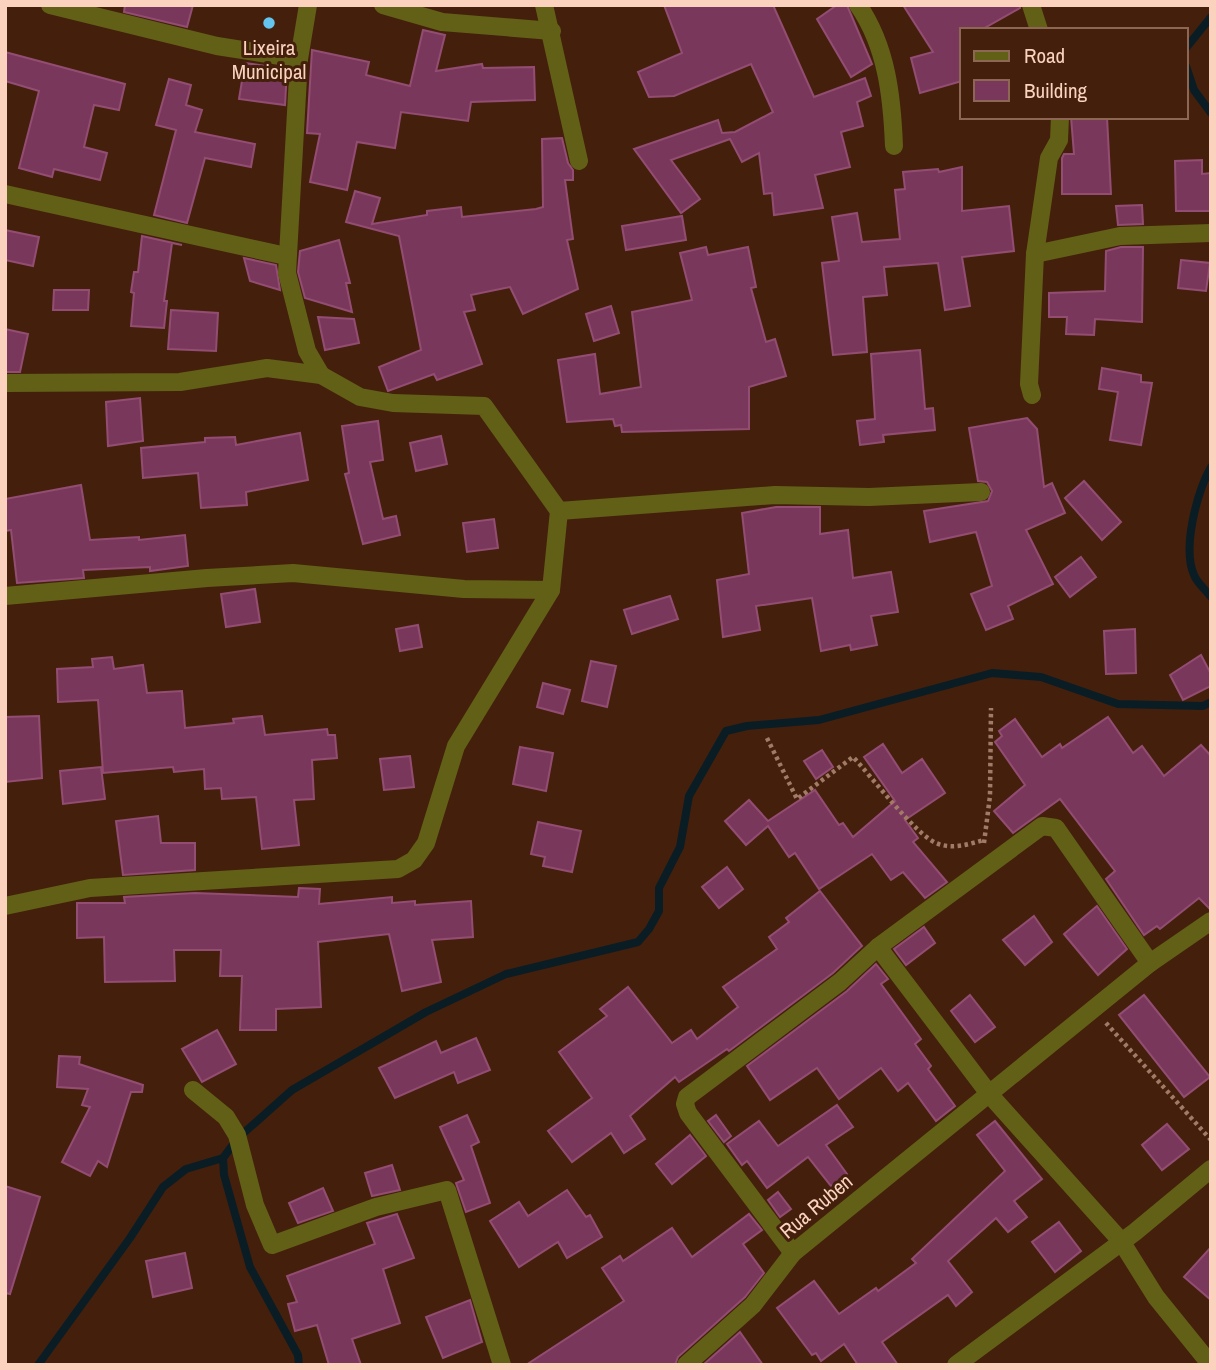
<svg xmlns="http://www.w3.org/2000/svg" width="1216" height="1370" font-family="'Archivo Narrow',sans-serif">
<rect width="100%" height="100%" fill="#44200c"/>
<g fill="none" stroke-linecap="round" stroke-linejoin="round">
<g stroke="#0a1d25" stroke-width="8">
<path d="M1186 48 1211 17"/>
<path d="M1186 66 1194 90 1211 113"/>
<path d="M1211 467C1197 492 1182 548 1194 575 1197 583 1206 590 1211 597"/>
<path d="M38 1365 130 1238 163 1187 186 1169 223 1158"/>
<path d="M299 1365 298 1355 250 1267 224 1175 223 1158 238 1138 292 1090 426 1012 506 974 638 942 649 929 659 911V888L680 847 689 796 726 731 747 726 819 720 992 673 1041 677 1118 704 1203 706 1211 702"/>
</g>
</g>
<g fill="#7a375c" stroke="#934d72" stroke-width="2">
<path d="M125 5H193L187 27 124 12Z"/>
<path d="M664 5H773L814 97 865 78 871 96 857 102 863 126 841 132 850 167 815 175 823 208 774 215 772 193 764 194 759 153 742 162 730 139 671 160 700 199 681 213 634 149 718 120 722 133 735 132 773 112 751 64 674 96 649 97 638 72 682 53Z"/>
<path d="M837 5H847L872 64 851 77 817 19Z"/>
<path d="M903 5H1020V8L981 30H962V81L920 93 911 58 933 52Z"/>
<path d="M423 30 445 35 436 71 482 64 483 68 534 67 535 100 471 102 468 121 401 112 395 148 357 142 347 190 310 182 320 134 307 133 312 50 369 62 366 75 410 86Z"/>
<path d="M5 52 125 84 119 110 94 105 84 147 107 153 100 180 54 169 52 177 19 168 39 91 5 81Z"/>
<path d="M245 63 287 69 285 105 239 99Z"/>
<path d="M169 79 191 85 186 105 202 110 195 132 255 144 251 167 205 158 187 223 154 215 176 130 156 125Z"/>
<path d="M1071 117H1107L1111 194H1062V158L1064 154H1074Z"/>
<path d="M562 138 568 163 573 170V180H565L573 239 567 240 578 289 523 314 510 287 471 295 475 310 464 312 482 364 437 380 434 374 388 391 379 367 421 350 399 236 346 222 355 191 380 198 372 224 427 215V211L461 207 462 217 536 209 543 207 542 139Z"/>
<path d="M1202 160V174L1211 173V211H1176L1175 161Z"/>
<path d="M962 167V211L1009 206 1014 251 962 257 970 306 945 310 938 263 884 267 887 295 863 297 867 352 833 355 822 263 839 261 832 217 857 213 862 242 900 239 895 190 905 189 903 172 938 169 939 172Z"/>
<path d="M1142 205 1143 224 1118 225 1116 206Z"/>
<path d="M682 216 686 240 626 250 622 226Z"/>
<path d="M5 230 39 237 33 266 5 260Z"/>
<path d="M142 236 182 245 172 243 164 301H167L164 328 131 326 134 293 131 292 134 272H138Z"/>
<path d="M339 240 350 283H346L352 312 305 298 298 272 300 251Z"/>
<path d="M706 247 708 255 748 247 756 287 751 288 766 342 775 339 786 376 749 387V429L622 432 621 425 615 426 613 419 567 422 558 360 595 354 600 394 641 387 632 312 692 300 680 253Z"/>
<path d="M1121 247H1143L1142 322 1095 319 1094 335 1066 334 1067 317H1049V293L1105 291 1106 251Z"/>
<path d="M244 258 276 265 280 290 250 281Z"/>
<path d="M1181 260 1210 263 1206 291 1178 288Z"/>
<path d="M54 290H89L88 310H53Z"/>
<path d="M611 306 619 333 594 341 586 314Z"/>
<path d="M171 310 218 313 216 351 168 349Z"/>
<path d="M318 317 354 319 359 343 325 350Z"/>
<path d="M5 329 28 334 20 372H5Z"/>
<path d="M920 350 925 409 933 408 935 430 883 435 884 442 860 445 857 421 875 419 871 354Z"/>
<path d="M1102 368 1141 375V382L1152 383 1141 445 1110 440 1118 392 1099 389Z"/>
<path d="M140 398 143 441 108 446 106 402Z"/>
<path d="M1027 418 1037 429 1044 487 1052 483 1065 513 1026 530 1053 584 1008 606 1013 619 986 630 971 594 992 586 976 532 930 542 924 511 988 501 992 491 987 482 978 481 969 428Z"/>
<path d="M378 421 383 460 370 462 383 519 396 516 400 535 363 544 345 474 349 473 342 426Z"/>
<path d="M300 433 308 480 246 492 247 505 201 508 198 473 143 478 141 448 205 442V438L235 437 236 445Z"/>
<path d="M441 436 447 464 416 471 410 443Z"/>
<path d="M1084 481 1121 522 1102 540 1065 498Z"/>
<path d="M81 485 90 540 139 537V540L185 535 188 566 150 571V567L83 570 84 578 17 583 11 530 5 531V499Z"/>
<path d="M776 507H820V534L848 530 853 578 891 572 898 612 871 616 877 645 851 650 850 645 821 651 812 598 756 606 760 630 723 637 717 580 749 574 742 513Z"/>
<path d="M494 519 498 548 467 552 463 523Z"/>
<path d="M1081 557 1096 577 1070 597 1055 577Z"/>
<path d="M255 589 260 622 226 627 221 594Z"/>
<path d="M670 596 678 619 632 634 624 610Z"/>
<path d="M418 625 422 647 400 651 396 629Z"/>
<path d="M1135 629 1136 673 1106 674 1104 631Z"/>
<path d="M1201 655 1211 674V686L1183 700 1170 675Z"/>
<path d="M112 657 114 669 143 665 147 693 182 691 185 728 234 723 233 719 262 716 265 735 327 729 328 735H335L337 758 312 760 314 799 294 800 299 845 262 849 256 797 222 799 221 788 205 789 204 769 174 772 173 767 103 773 98 700 58 702 57 669 93 667 92 659Z"/>
<path d="M591 661 616 666 607 707 582 701Z"/>
<path d="M543 683 570 690 563 714 537 707Z"/>
<path d="M39 716 42 778 5 782V717Z"/>
<path d="M1108 717 1133 753 1142 746 1164 776 1201 745 1211 756V910L1199 898 1160 929 1157 926 1144 935 1106 879 1115 871 1060 799 1013 833 994 811 1025 785 995 742 1002 736 999 731 1015 719 1042 757 1060 744 1062 748Z"/>
<path d="M883 744 902 773 922 759 945 793 905 820 918 838 913 842 947 882 925 898 903 872 891 880 872 854 819 889 795 853 789 857 768 826 746 845 725 821 749 800 768 821 815 790 839 825 843 823 853 837 895 801 864 757Z"/>
<path d="M520 747 553 753 546 791 513 784Z"/>
<path d="M822 750 833 767 816 779 804 761Z"/>
<path d="M410 756 414 787 384 790 380 759Z"/>
<path d="M101 767 105 799 63 804 60 771Z"/>
<path d="M158 816 161 843H195V870L123 875 116 821Z"/>
<path d="M538 822 581 831 572 872 543 866 545 857 531 854Z"/>
<path d="M727 867 743 889 719 908 702 887Z"/>
<path d="M299 888 320 889 319 904 392 897V903L415 901V905L471 901 473 937 432 940 441 982 402 991 389 934 318 942 321 1007 276 1009V1030H240L242 976H220L221 950H174L175 981 105 982 104 937 77 938V903H125L124 897 195 893 298 897Z"/>
<path d="M820 891 862 946 833 973 729 1051 727 1049 679 1082 675 1077 630 1116 645 1139 624 1153 611 1133 572 1162 548 1131 592 1098 559 1052 607 1016 600 1009 628 987 672 1043 691 1030 697 1039 738 1007 723 987 777 949 769 937 789 922 786 918Z"/>
<path d="M1097 906 1127 949 1098 975 1064 934Z"/>
<path d="M1034 916 1052 942 1025 965 1003 940Z"/>
<path d="M924 927 935 943 906 965 894 949Z"/>
<path d="M876 964 888 979 881 984 921 1039 915 1044 931 1066 928 1069 955 1106 936 1121 908 1083 898 1091 881 1068 839 1099 817 1068 770 1100 747 1066 847 991Z"/>
<path d="M970 995 995 1027 975 1042 951 1011Z"/>
<path d="M1144 995 1210 1077 1184 1097 1119 1015Z"/>
<path d="M217 1030 236 1064 202 1082 182 1049Z"/>
<path d="M476 1038 490 1070 458 1083 454 1072 395 1098 379 1068 436 1041 441 1053Z"/>
<path d="M59 1056 80 1057 79 1064 143 1085 142 1092H131L107 1167 98 1161 90 1176 62 1162 90 1107 82 1105 88 1089 57 1087Z"/>
<path d="M837 1105 853 1127 826 1145 847 1174 831 1186 808 1157 767 1188 747 1161 742 1165 727 1144 759 1121 778 1146Z"/>
<path d="M467 1115 479 1142 471 1146 490 1203 466 1212 456 1183 464 1180 440 1127Z"/>
<path d="M716 1115 731 1136 724 1142 708 1121Z"/>
<path d="M995 1121 1042 1179 1014 1201 1027 1217 1008 1232 996 1218 948 1261 972 1292 956 1306 948 1295 882 1342 898 1365H858L844 1344 821 1361 816 1353 812 1355 777 1308 814 1281 839 1314 876 1288 878 1291 916 1263 912 1259 1005 1171 977 1135Z"/>
<path d="M1167 1124 1189 1149 1162 1170 1142 1145Z"/>
<path d="M690 1135 706 1156 672 1184 656 1164Z"/>
<path d="M392 1165 400 1190 372 1196 365 1173Z"/>
<path d="M5 1186 40 1197 10 1294 5 1293Z"/>
<path d="M323 1188 333 1211 298 1223 289 1203Z"/>
<path d="M567 1190 586 1217 590 1215 602 1237 567 1258 558 1242 519 1267 490 1221 519 1202 528 1216Z"/>
<path d="M778 1192 791 1209 780 1217 768 1200Z"/>
<path d="M397 1214 414 1258 383 1269 400 1323 352 1339 361 1365H329L317 1325 295 1331 288 1304 297 1302 287 1276 375 1244 367 1223Z"/>
<path d="M749 1214 762 1230 743 1244 764 1273 745 1297 678 1357 675 1365H526L624 1301 602 1268 620 1256 623 1261 672 1228 692 1257Z"/>
<path d="M1059 1222 1081 1251 1055 1272 1032 1242Z"/>
<path d="M1211 1247V1300L1184 1277Z"/>
<path d="M185 1253 192 1288 153 1297 146 1261Z"/>
<path d="M470 1300 482 1342 443 1358 426 1317Z"/>
<path d="M740 1332 763 1365H703Z"/>
</g>
<g fill="none" stroke-linecap="round" stroke-linejoin="round">
<g stroke="#a27b67" stroke-width="4.5" stroke-dasharray="3.5 3.5" stroke-linecap="butt">
<path d="M767 738 797 799 853 757C872 777 914 833 936 843 952 850 969 844 984 840"/>
<path d="M984 843 990 796 991 708"/>
<path d="M1106 1023 1211 1140"/>
</g>
<g stroke="#626017" stroke-width="18">
<path d="M50 5 217 46 299 59"/>
<path d="M308 5 299 59 287 273 307 351 321 375"/>
<path d="M383 5 442 22 552 31"/>
<path d="M544 5 579 161"/>
<path d="M858 5C887 47 892 97 894 146"/>
<path d="M1031 5 1039 30"/>
<path d="M5 194 286 256"/>
<path d="M1035 254 1120 236 1211 233"/>
<path d="M5 383 180 382 267 368 321 375 360 397 393 403 484 406 559 511 551 590 456 746 426 843 414 860 398 869 90 888 5 906"/>
<path d="M1032 395 1029 384 1035 254 1049 158 1059 140 1060 117"/>
<path d="M559 511 775 495 869 497 981 492"/>
<path d="M5 596 207 578 293 573 464 589 551 590"/>
<path d="M878 947 990 1095 1121 1241 1156 1297 1211 1365"/>
<path d="M193 1090 226 1117 237 1135 255 1205 272 1245 376 1207 447 1190 502 1365"/>
<path d="M793 1253 688 1113 685 1104 687 1097 840 982 878 947 1042 826 1056 828 1150 963"/>
<path d="M686 1365 753 1305 793 1253 1150 963 1211 921"/>
<path d="M956 1365 1135 1232 1211 1169"/>
</g>
</g>
<circle fill="#64c5ee" stroke="#44200c" stroke-width="2.5" cx="269" cy="23" r="7"/>
<g text-anchor="middle" dominant-baseline="central" stroke-width="6" stroke-linejoin="round" paint-order="stroke">
<g font-size="21" fill="#fad2be" stroke="#44200c">
<text x="269" y="47">Lixeira<tspan x="269" dy="24">Municipal</tspan></text>
</g>
<g font-size="21" fill="#fad2be" stroke="#44200c">
<text transform="translate(816 1206) rotate(-40)">Rua Ruben</text>
</g>
</g>
<rect width="1216" height="1370" fill="none" stroke="#fad2be" stroke-width="14"/>
<rect x="960" y="28" width="228" height="91" fill="#44200c" stroke="#8d6753" stroke-width="2"/>
<rect x="974" y="51" width="35" height="10" fill="#626017" stroke="#8d6753" stroke-width="2"/>
<text x="1024" y="63" font-size="21" fill="#fad2be">Road</text>
<rect x="974" y="80" width="35" height="21" fill="#7a375c" stroke="#8d6753" stroke-width="2"/>
<text x="1024" y="98" font-size="21" fill="#fad2be">Building</text>
</svg>
